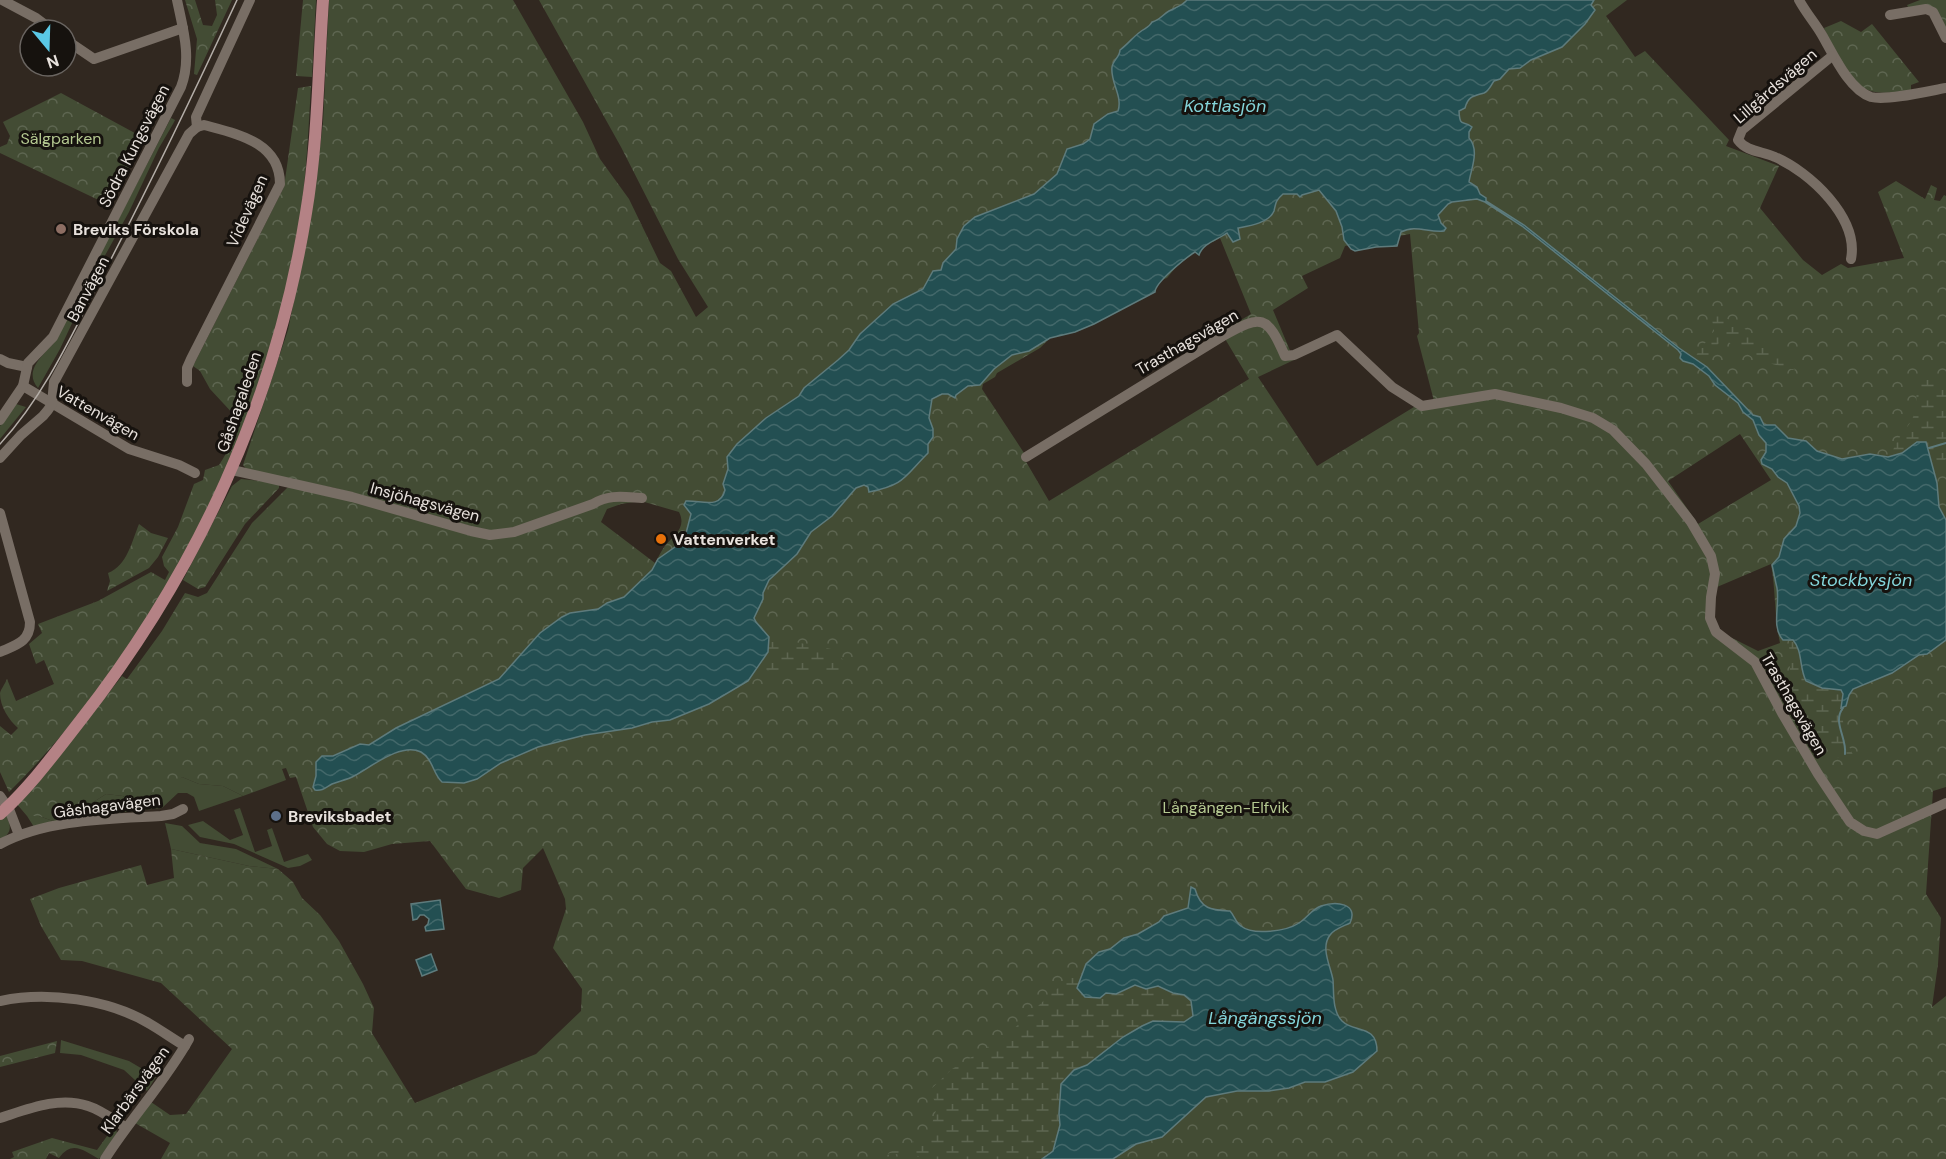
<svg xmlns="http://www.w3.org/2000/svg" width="1946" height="1159" font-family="'DM Sans',sans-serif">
<defs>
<pattern id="forest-crowns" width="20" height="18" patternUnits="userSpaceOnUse" patternTransform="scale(1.5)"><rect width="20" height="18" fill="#434c34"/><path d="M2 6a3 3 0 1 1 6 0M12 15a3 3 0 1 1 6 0" fill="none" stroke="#5e6651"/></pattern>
<pattern id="wetland-marsh" width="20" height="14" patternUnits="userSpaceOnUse" patternTransform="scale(1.5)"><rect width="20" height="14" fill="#434c34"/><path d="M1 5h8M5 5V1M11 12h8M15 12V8" fill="none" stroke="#5e6651"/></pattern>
<pattern id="water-waves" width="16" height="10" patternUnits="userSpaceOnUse" patternTransform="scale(1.5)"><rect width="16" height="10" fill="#234f52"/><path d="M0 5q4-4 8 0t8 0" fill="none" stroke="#43686a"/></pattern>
</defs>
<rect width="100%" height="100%" fill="#312820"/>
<g fill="#434c34">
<path d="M171 118 175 120 173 124 159 148 129 212 97 270 60 349 38 388C23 371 43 355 54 343Z"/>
<path d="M16 404 26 407 0 439V426Z"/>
<path d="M182 777 199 784 223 786 243 796 199 811 194 797 187 793H178L162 808 87 816 34 827 27 816H39L53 821 59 816 84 808 106 794 123 796 137 806 152 793H160Z"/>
<path d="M240 808 255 852 272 846 267 830 272 828 284 862 308 854 312 860 300 866 288 868 234 844 200 837 188 825 203 821 230 840 243 835 234 810Z"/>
<path d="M165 823 182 826 200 843 236 849 278 869 249 866 171 849Z"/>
<path d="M61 1040 129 1061 156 1077 147 1091 124 1070 81 1055 60 1053Z"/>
</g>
<g fill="url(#forest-crowns)" fill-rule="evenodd">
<path d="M185 0H195L203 25 212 26 217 15 215 0H232L197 75 194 74 197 39Z"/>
<path d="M303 0H316L312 77 296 76Z"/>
<path d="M329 0H513L583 122 600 159 629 199 660 263 671 271 696 317 708 307 678 259 621 147 539 0H1627L1606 16 1635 57 1645 51 1729 140 1726 146 1779 166 1760 208 1803 260 1822 275 1841 264 1848 268 1904 258 1878 192 1896 181 1925 199 1931 185 1937 188 1934 200 1940 201 1944 195 1946 196V787L1933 791 1926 894 1941 918 1938 964 1932 1007 1946 996V1159H161L170 1143 135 1123 151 1102 170 1115 186 1114 232 1049 161 983 82 961 61 960 41 926 30 899 59 888 141 865 147 885 174 878 171 849 249 866 278 869 293 882 302 898 320 915 339 941 363 984 374 1008 372 1033 415 1103 536 1054 581 1011 582 989 553 948 566 909 565 899 543 848 523 868 521 890 499 898 466 889 430 841 392 844 364 852 340 851 327 844 313 827 296 777 290 778 286 768 282 769 286 780 243 796 223 786 199 784 182 777 164 800 160 801V793H152L138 807 123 796 106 794 84 808 59 816 53 821 39 816H27L16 803 50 767 122 676 127 679 162 631 185 593 198 597 207 593 252 523 291 484 481 529 335 488 249 472 243 465 288 330 311 217 323 123ZM1410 234 1419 333 1417 336 1434 401 1414 407 1317 466 1258 377 1294 360 1273 310 1308 288 1302 276 1340 258 1345 246ZM1220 238 1251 314 1221 332 1249 379 1049 501 1025 460 1024 453 982 389 983 384 995 377 997 373 1040 348 1050 338 1075 332 1094 324 1156 291 1155 287 1161 280 1167 278 1176 267 1195 252 1199 255 1203 247ZM1740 434 1771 480 1698 524 1668 481ZM641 501 679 512C687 528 674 535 665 546 661 551 658 558 655 563L601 522 607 509 621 504ZM1771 564C1776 592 1774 616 1780 643L1758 651 1718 631 1712 616 1717 587Z"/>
<path d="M1920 0H1946V37L1930 6 1909 9 1907 5Z"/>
<path d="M1841 21 1861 32 1872 24 1919 82 1911 85V90C1896 92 1878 96 1863 88 1846 78 1832 46 1824 28Z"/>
<path d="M311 86C307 154 304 223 287 289 267 364 241 437 210 507 201 526 189 545 179 563 132 646 77 725 9 792L0 772V726L11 735 18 728C9 720 0 707 0 693 1 689 5 684 7 679L16 701 54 684 44 660 36 664 29 644 42 633 38 624 98 601 151 572 165 580 169 572 164 566 162 557 178 527 194 484 203 480 205 470 219 465C228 452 238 432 236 417L210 389 200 371 193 366 284 187 298 88Z"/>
<path d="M61 93 144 138 109 205 0 153V147L7 144 10 136 3 122Z"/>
<path d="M241 479 279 483V488L245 524 205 587 198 589 183 580 232 486Z"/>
<path d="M139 524 151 533 168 538 158 557 149 568 107 591 110 581 108 573C127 566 132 541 139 524Z"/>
<path d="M6 814C11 827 13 832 0 840V819Z"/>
<path d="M57 1041 55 1053 0 1067V1056Z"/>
<path d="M115 1125 117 1133 99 1159C83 1150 72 1140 59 1158L49 1153 46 1159H10L14 1157 12 1152 52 1138 97 1150Z"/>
</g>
<g fill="url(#wetland-marsh)">
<path d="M1711 313 1730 320 1781 351 1795 370 1757 360 1722 338 1704 365 1694 358 1714 331Z"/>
<path d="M1925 380H1946V459L1933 472 1929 448 1913 444 1902 453 1892 456C1894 438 1910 429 1915 412 1917 405 1916 395 1917 387Z"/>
<path d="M769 637 831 649 847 663 845 674 754 670C765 660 768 652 769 637Z"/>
<path d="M1793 640C1803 651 1795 670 1806 681 1816 691 1833 684 1843 692L1841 708 1846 740 1854 757 1843 761 1836 756 1791 707 1789 641Z"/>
<path d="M1086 964 1083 975 1106 993 1125 990 1136 985C1146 988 1152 985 1160 987 1165 988 1188 997 1191 1001 1192 1005 1193 1012 1193 1016L1184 1022 1164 1021 1132 1032 1123 1037 1087 1065 1074 1070 1061 1084 1059 1114 1060 1125 1053 1152 1042 1159H929C914 1154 902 1153 886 1155L929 1134 937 1107 930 1090 952 1069 1006 1036 1053 992Z"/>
</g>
<g fill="url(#water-waves)" stroke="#5e7b7c" stroke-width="1.5">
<path d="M1187 0H1594L1591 5 1595 10 1585 24 1562 47 1531 60 1520 68 1509 69 1500 79 1494 81C1491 85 1489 91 1484 93 1474 96 1468 96 1465 108L1459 111C1460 129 1463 119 1472 127L1469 132V138C1480 150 1471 169 1469 182L1477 187 1480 194 1486 198V201L1524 225 1679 348 1707 367 1753 415 1760 417 1764 425H1775L1788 438 1806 441 1817 451 1842 459 1870 454 1888 457 1902 453 1917 442H1926L1937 483 1939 507 1946 520V640L1927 654 1919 655 1892 673 1853 689 1849 695 1846 706 1841 708 1843 694 1841 690 1822 688 1806 681C1799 668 1803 651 1793 640H1783C1771 627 1780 605 1777 588 1775 580 1774 573 1772 565L1779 557 1784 539 1796 526 1800 513 1799 506 1787 483 1778 477 1772 469 1762 464 1761 460 1766 452V443L1759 435 1753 420 1743 412 1738 403 1715 385 1709 376 1693 364 1683 361 1680 358 1681 354 1678 350 1522 226 1485 202 1477 199 1452 202 1448 204 1438 215 1441 223 1446 228 1444 231C1429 233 1415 224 1401 232L1397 246 1376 247 1355 251 1351 249 1344 240 1342 227 1336 211 1319 190 1302 195 1300 197 1297 194H1283C1276 200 1276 202 1274 211 1269 223 1249 226 1238 228L1240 239 1233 242 1227 233C1217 240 1203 243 1199 255L1195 252C1184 259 1155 283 1155 292L1094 324 1075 332 1050 338 1029 351 1012 355 994 369 980 385 968 386 956 395 955 398 948 394H942L932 399 929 418 933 429V437L928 444V453C904 477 905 485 869 492L868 487 864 485 856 488 832 516 811 532 797 554 769 580 763 593V599L754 618 756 622 769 637 768 652 748 681 709 704 670 720 652 722 632 728 585 735 538 747 501 763 477 779 464 783 442 782C433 774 433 759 421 752 401 742 371 767 354 776 347 780 339 781 332 784 325 788 323 791 315 790L313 787 316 776V762L322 756H333L360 744 369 745 396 728 499 679 540 633 562 617 570 613 598 609 607 603 624 597 652 570 658 559 675 547 685 537 691 514 684 505 686 501C701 500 720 510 725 490L723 484 728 469 727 457 737 444 766 418 799 396 804 388 838 360 849 350 860 334 893 304 923 289 933 271 941 270 943 263 956 249 957 239 964 226 975 217 1034 194 1057 174 1067 149 1083 144 1090 139 1094 124 1108 114 1118 111C1123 96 1110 82 1112 67 1113 60 1120 57 1120 50 1128 44 1133 37 1140 32 1145 28 1149 28 1152 22 1160 20 1162 15 1169 11 1176 7 1182 6 1187 0Z"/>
<path d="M1191 887 1195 889C1201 910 1212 910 1230 911 1234 915 1236 923 1241 926 1253 936 1287 931 1299 923 1307 918 1312 909 1321 906 1336 901 1359 903 1350 923 1344 926 1334 929 1330 935 1320 948 1331 967 1333 980 1334 992 1332 1011 1342 1021 1354 1033 1377 1024 1377 1051L1353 1072 1325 1082H1305L1289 1088 1269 1091H1237L1206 1097 1162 1137 1136 1144 1113 1159H1042L1053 1151 1060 1125 1059 1114 1061 1084 1074 1070 1087 1065 1123 1037 1142 1026 1153 1021 1184 1022 1193 1016 1191 1001 1184 995 1173 993 1158 986 1146 989 1135 985 1116 994 1106 993 1100 998 1085 997 1077 988 1086 964 1099 952 1110 949 1124 938 1138 934 1159 922 1164 916 1188 908Z"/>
<path d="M440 900 444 929 426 931 425 927 428 924 429 919 424 915H420L417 919 413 920 411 904Z"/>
<path d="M431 954 437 970 422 976 416 960Z"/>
</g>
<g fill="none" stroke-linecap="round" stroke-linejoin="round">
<g stroke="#5e7b7c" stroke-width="2">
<path d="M1929 448 1946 443"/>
<path d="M1843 708C1832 722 1847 737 1845 754"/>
</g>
<g stroke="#786e65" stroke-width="10">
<path d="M2 0 36 18 52 30"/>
<path d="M1799 0C1806 13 1815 23 1822 35 1833 54 1849 90 1871 97 1887 101 1929 91 1946 88"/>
<path d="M1890 15 1926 9 1933 12 1946 38"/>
<path d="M66 40 94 59 183 28"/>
<path d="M1832 56 1742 130 1738 140C1747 152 1762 151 1775 157 1810 172 1859 218 1851 259"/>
<path d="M197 127 196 117 250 0"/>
<path d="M0 359 8 363 27 367"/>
<path d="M23 386 129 449 179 465 195 473"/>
<path d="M0 420 23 386 28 363 53 337 181 87C192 58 183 29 177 0"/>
<path d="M1026 457 1223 336C1262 314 1267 315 1285 356L1294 355 1337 335 1392 387 1422 406 1495 394 1561 408 1593 418 1613 430 1646 464 1691 522 1711 556 1715 574 1711 597 1710 618 1716 632 1755 662 1782 713 1818 774 1850 822 1864 831 1877 834 1946 803"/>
<path d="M0 458 21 435 43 416 48 410 52 404 54 382 189 134 197 127 204 125C237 134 280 142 280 184L191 359 187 368V382"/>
<path d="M232 470 352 497 471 531 490 535 514 532 593 504C609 494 624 497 642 498"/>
<path d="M0 513 30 622C30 642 16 645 0 652"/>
<path d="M0 796 9 809 19 835"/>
<path d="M0 844C47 819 108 819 161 816L173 814 183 809"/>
<path d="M0 1001C46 991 109 999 150 1024 162 1031 173 1039 185 1046"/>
<path d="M0 1118C28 1109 59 1096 88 1106 101 1110 114 1120 125 1127"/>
<path d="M105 1159C131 1118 165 1082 189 1039"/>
</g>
<path stroke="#b48285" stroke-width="12" d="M0 814C30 787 55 753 80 721 197 572 276 401 306 213 318 142 318 71 323 0"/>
<path stroke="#b4aea8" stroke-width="1.5" d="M0 444C43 397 70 339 99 282 148 189 193 95 237 0"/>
</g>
<circle fill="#8d6e63" stroke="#16120e" stroke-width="2" cx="61" cy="229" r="6"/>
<circle fill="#e8710a" stroke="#16120e" stroke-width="2" cx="661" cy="539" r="6"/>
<circle fill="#5c6f8a" stroke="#16120e" stroke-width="2" cx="276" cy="816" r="6"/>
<g text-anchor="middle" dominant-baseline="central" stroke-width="6" stroke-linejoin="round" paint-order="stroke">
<g font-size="16" fill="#e8e2dd" stroke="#16120e">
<text transform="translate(1775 86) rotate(-41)">Lillgårdsvägen</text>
<text transform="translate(134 146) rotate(-63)">Södra Kungsvägen</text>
<text transform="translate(247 211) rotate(-66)">Videvägen</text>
<text transform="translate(88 289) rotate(-62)">Banvägen</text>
<text transform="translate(1187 342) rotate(-30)">Trasthagsvägen</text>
<text transform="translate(239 402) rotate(-71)">Gåshagaleden</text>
<text transform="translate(98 413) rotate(30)">Vattenvägen</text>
<text transform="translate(425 502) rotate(15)">Insjöhagsvägen</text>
<text transform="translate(1794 704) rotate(60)">Trasthagsvägen</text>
<text transform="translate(107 806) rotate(-7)">Gåshagavägen</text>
<text transform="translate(135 1090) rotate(-54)">Klarbärsvägen</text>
</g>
<g font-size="16" fill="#b5c991" stroke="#16120e">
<text x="61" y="138">Sälgparken</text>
<text x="1226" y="807">Långängen-Elfvik</text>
</g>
<g font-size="16" font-weight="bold" fill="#e8e2dd" stroke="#16120e" text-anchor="start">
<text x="73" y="229">Breviks Förskola</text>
<text x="673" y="539">Vattenverket</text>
<text x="288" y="816">Breviksbadet</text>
</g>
<g font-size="18" font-style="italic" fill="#84d5da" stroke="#16120e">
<text x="1225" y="106">Kottlasjön</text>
<text x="1861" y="580">Stockbysjön</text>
<text x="1265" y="1018">Långängssjön</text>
</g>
</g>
<g transform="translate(48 48) rotate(161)"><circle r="28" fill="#16120e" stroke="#6a6561" stroke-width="1.5"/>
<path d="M0-4.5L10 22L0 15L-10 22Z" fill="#5ac8e5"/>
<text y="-9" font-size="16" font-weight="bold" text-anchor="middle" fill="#e8e2dd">N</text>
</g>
</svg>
